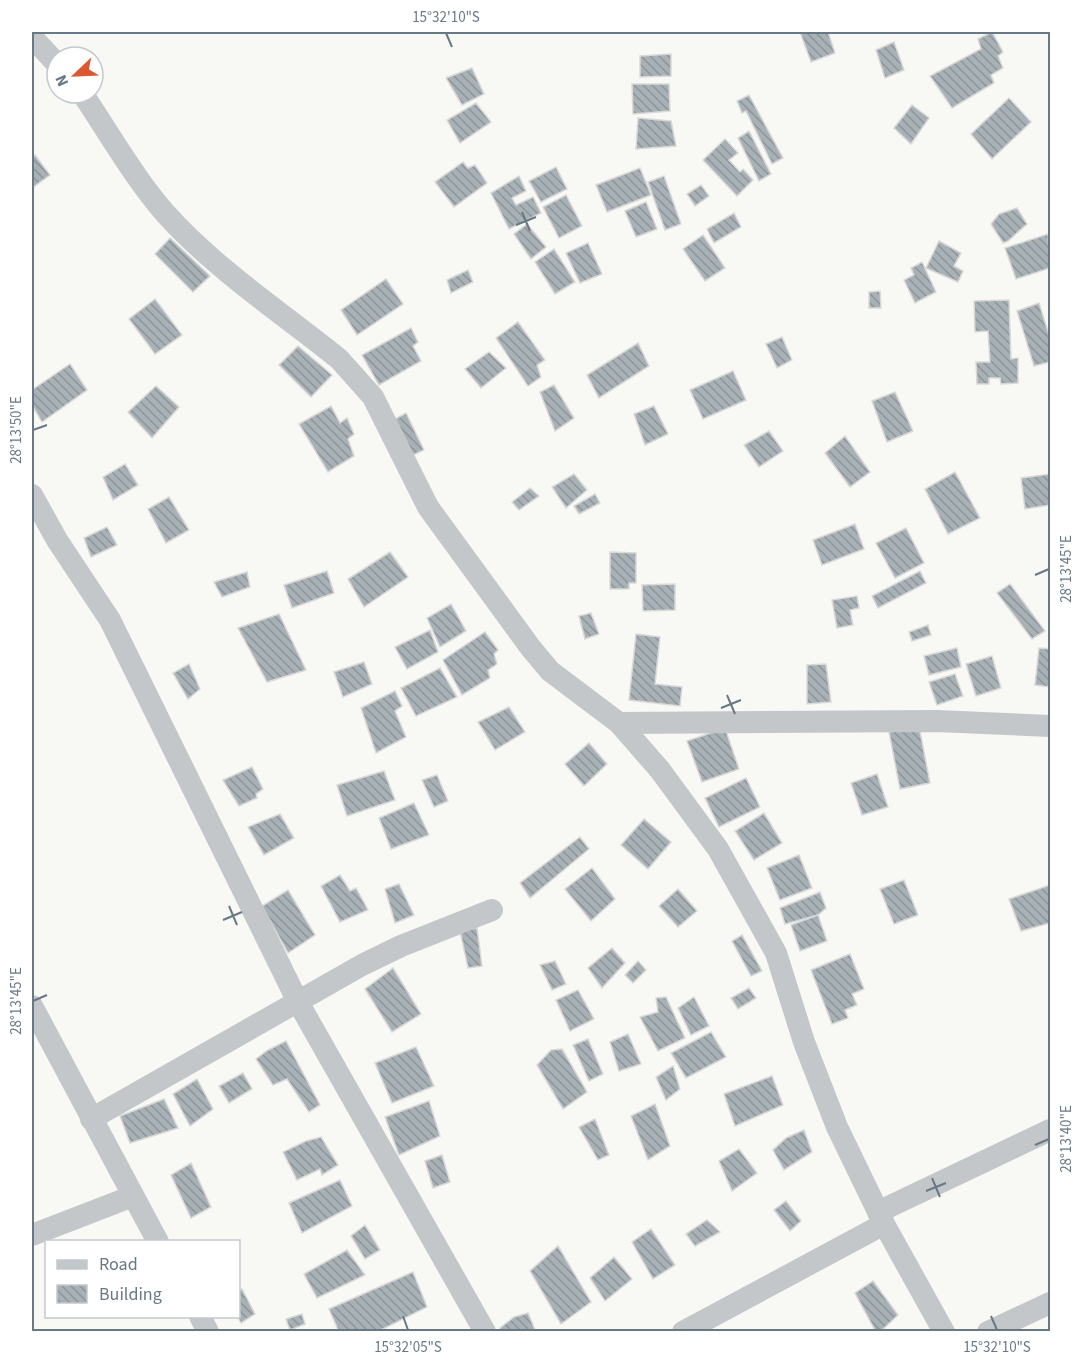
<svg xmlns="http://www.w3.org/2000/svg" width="1082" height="1363" font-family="'Source Sans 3',sans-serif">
<defs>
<pattern id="building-back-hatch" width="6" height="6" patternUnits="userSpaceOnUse" patternTransform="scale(1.5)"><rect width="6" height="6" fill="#a8b1b6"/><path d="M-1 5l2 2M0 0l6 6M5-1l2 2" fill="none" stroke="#8d959a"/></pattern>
</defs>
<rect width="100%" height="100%" fill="#f8f8f5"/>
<g fill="url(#building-back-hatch)" stroke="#d9d9d7" stroke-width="1.5">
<path d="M800 32H828L835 53 811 62Z"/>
<path d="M992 32 1003 52 998 56 1003 68 991 75 994 83 952 108 930 76 981 49 978 39Z"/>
<path d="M894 42 904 70 885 78 876 50Z"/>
<path d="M671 54V76L640 77V56Z"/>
<path d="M472 68 484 94 462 105 446 78Z"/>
<path d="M632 84H669L670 111 633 114Z"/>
<path d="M749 95 783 158 772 164 746 111 742 113 737 101Z"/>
<path d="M1009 98 1031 122 992 159 971 134Z"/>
<path d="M476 103 491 122 460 143 447 120Z"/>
<path d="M912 105 929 118 911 144 894 128Z"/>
<path d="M638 118 671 121 676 146 636 149Z"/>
<path d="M749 131 771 174 759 181 738 138Z"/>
<path d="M725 139 738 153 729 160 740 172 743 169 753 180 737 196 703 160Z"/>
<path d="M35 155 50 175 32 188V158Z"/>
<path d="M463 162 468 168 475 165 487 183 454 207 435 182Z"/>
<path d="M556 167 567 189 541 202 529 181Z"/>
<path d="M640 168 651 195 607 212 596 185Z"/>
<path d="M519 176 526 191 512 198 516 205 533 197 541 213 509 229 491 193Z"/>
<path d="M664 176 681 224 665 230 648 182Z"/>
<path d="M701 185 709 196 695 206 687 194Z"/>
<path d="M566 195 582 226 559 238 543 207Z"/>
<path d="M646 202 657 229 636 237 625 211Z"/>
<path d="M1017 208 1027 224 1008 241 1003 243 991 224 999 214Z"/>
<path d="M734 213 741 227 714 243 707 229Z"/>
<path d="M527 224 546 247 531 259 514 234Z"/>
<path d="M1048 234 1050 268 1016 279 1005 248Z"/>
<path d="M703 235 725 268 705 281 683 249Z"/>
<path d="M170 238 210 276 193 292 155 254Z"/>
<path d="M939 241 961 253 954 266 963 271 958 282 926 268Z"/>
<path d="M588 243 602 274 580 283 566 253Z"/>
<path d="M554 249 575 282 555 294 535 262Z"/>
<path d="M922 262 936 292 915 303 904 280 914 275 911 268Z"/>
<path d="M468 270 473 282 451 293 447 280Z"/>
<path d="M386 279 403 304 357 335 341 310Z"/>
<path d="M880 291 881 308H869V292Z"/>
<path d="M155 299 182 335 155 354 129 319Z"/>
<path d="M1009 300 1011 359 1018 358V383L1001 384 1000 378H989V384H977L976 362H990L988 331 975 332 974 301Z"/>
<path d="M1039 303 1050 338V362L1034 366 1017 311Z"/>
<path d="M518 322 545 360 537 365 541 377 528 386 496 338Z"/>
<path d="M411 328 418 342 413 346 421 361 379 385 362 355Z"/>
<path d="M782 337 792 360 777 368 766 344Z"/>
<path d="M638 343 649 366 599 398 587 375Z"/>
<path d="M298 346 332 375 311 397 279 365Z"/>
<path d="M489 352 506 368 481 388 465 369Z"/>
<path d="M70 364 87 390 42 422 32 405V390Z"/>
<path d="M733 371 746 400 703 419 690 390Z"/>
<path d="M554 385 574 418 555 431 540 392Z"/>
<path d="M156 386 179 407 152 438 128 412Z"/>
<path d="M895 392 913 431 887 442 872 401Z"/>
<path d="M331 406 340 423 347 418 354 434 348 439 354 456 328 472 299 424Z"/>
<path d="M654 406 668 434 645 445 634 414Z"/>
<path d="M406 413 424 450 409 457 393 420Z"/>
<path d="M769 431 783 451 759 467 744 445Z"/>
<path d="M845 436 870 472 850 487 825 453Z"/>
<path d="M125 464 138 485 113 500 103 477Z"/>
<path d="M955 472 980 518 948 534 925 489Z"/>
<path d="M574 474 587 490 566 508 552 487Z"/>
<path d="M1050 474V505L1025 509 1021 478Z"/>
<path d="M530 488 539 496 519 510 512 502Z"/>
<path d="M595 494 600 503 579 514 574 506Z"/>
<path d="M169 497 189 530 166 543 148 509Z"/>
<path d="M855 524 864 549 822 565 813 540Z"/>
<path d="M107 527 117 545 91 557 84 538Z"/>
<path d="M906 528 924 563 895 578 876 543Z"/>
<path d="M390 552 408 577 364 607 348 579Z"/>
<path d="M610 552 636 553V583H629V589H610Z"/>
<path d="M327 571 334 593 292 608 284 585Z"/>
<path d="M920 571 926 583 878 608 872 596Z"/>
<path d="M247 572 250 587 222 597 214 582Z"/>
<path d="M675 584V610L643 611 642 585Z"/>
<path d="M1010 584 1045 631 1032 639 997 593Z"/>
<path d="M857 596 859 608 850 610 853 625 837 628 832 600Z"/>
<path d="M451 604 466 631 440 647 427 618Z"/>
<path d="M591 613 599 634 585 639 579 616Z"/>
<path d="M279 614 306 670 267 682 238 628Z"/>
<path d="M928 625 931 635 912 641 909 632Z"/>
<path d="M430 630 438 652 407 669 395 647Z"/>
<path d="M485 632 498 650 494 654 497 664 488 670 490 678 462 695 443 660Z"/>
<path d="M636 634 660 637 655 684 682 687 680 706 629 700Z"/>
<path d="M957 648 961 667 929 675 924 656Z"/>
<path d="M1039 648 1050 649V687L1035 685Z"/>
<path d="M992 656 1001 688 976 696 966 664Z"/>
<path d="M364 662 372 684 343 697 334 672Z"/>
<path d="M189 664 200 689 188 699 173 673Z"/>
<path d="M826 664 831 702 807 704V665Z"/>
<path d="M440 668 457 697 416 716 401 688Z"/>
<path d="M955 674 963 696 937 705 929 682Z"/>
<path d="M395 691 402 706 395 711 406 737 376 753 361 708Z"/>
<path d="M509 707 525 732 495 750 478 722Z"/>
<path d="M919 726 930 783 900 789 889 732Z"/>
<path d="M725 728 739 769 702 782 687 741Z"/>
<path d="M589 743 607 764 584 786 565 764Z"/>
<path d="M252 767 263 789 256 794 257 798 239 806 223 780Z"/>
<path d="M384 771 395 800 347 816 337 785Z"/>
<path d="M877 774 888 807 862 815 851 783Z"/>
<path d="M437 775 448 801 434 807 422 780Z"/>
<path d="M746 778 760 807 719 827 705 798Z"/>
<path d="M414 803 429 835 391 849 379 818Z"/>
<path d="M764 813 782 843 754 860 735 831Z"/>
<path d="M280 814 294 838 264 855 248 827Z"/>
<path d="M644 819 671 842 648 869 621 845Z"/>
<path d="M580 837 589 849 530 898 520 883Z"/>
<path d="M799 855 812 888 780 900 767 868Z"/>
<path d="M592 868 615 899 591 921 565 889Z"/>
<path d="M340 875 350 891 356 888 368 910 340 922 321 886Z"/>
<path d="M904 880 918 915 894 924 880 889Z"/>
<path d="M399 884 414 915 395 923 385 889Z"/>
<path d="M1050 885V923L1021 931 1009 899Z"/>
<path d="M678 889 697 911 678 927 659 906Z"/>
<path d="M288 890 315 935 288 953 262 906Z"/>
<path d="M820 892 826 908 818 915 785 924 780 908Z"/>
<path d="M818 915 827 941 800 951 791 925Z"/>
<path d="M477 928 482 966 468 968 460 931Z"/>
<path d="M742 935 762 971 751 976 732 941Z"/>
<path d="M612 948 625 963 602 988 588 968Z"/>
<path d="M850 954 864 989 852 994 857 1005 845 1010 848 1018 832 1024 811 970Z"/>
<path d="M555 961 566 984 552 990 540 965Z"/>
<path d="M638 961 646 970 633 983 625 975Z"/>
<path d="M393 968 421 1014 392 1032 365 989Z"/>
<path d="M749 988 756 998 738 1009 731 998Z"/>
<path d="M578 990 594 1019 570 1031 556 1000Z"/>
<path d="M666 997 685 1038 658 1051 640 1017 658 1012 656 998Z"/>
<path d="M694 997 709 1026 691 1035 678 1008Z"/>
<path d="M711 1032 726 1057 686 1078 671 1053Z"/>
<path d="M628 1034 641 1064 619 1071 610 1042Z"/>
<path d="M588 1039 603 1074 589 1081 573 1045Z"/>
<path d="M286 1041 320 1105 309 1112 287 1079 273 1085 256 1059 268 1050Z"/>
<path d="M416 1047 434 1086 392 1103 375 1063Z"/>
<path d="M562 1049 587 1092 563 1109 537 1065 551 1050Z"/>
<path d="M673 1066 680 1089 666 1100 656 1077Z"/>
<path d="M243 1073 252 1089 229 1103 219 1086Z"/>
<path d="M772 1076 783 1105 735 1126 724 1094Z"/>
<path d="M197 1079 213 1109 190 1126 173 1094Z"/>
<path d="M164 1099 178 1128 130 1143 120 1116Z"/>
<path d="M429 1101 440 1136 399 1155 385 1117Z"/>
<path d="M655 1104 670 1146 648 1160 631 1116Z"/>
<path d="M595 1119 609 1155 598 1160 579 1127Z"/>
<path d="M804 1130 812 1152 784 1170 773 1150 786 1138Z"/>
<path d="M321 1137 338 1165 322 1175 320 1169 297 1180 283 1152 306 1141Z"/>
<path d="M739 1149 757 1173 732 1191 719 1161Z"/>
<path d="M442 1155 450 1182 433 1188 425 1161Z"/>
<path d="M191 1163 211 1207 191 1218 171 1175Z"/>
<path d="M340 1180 352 1206 302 1233 289 1203Z"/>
<path d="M786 1201 801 1221 790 1231 774 1210Z"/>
<path d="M707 1220 720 1232 695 1246 686 1234Z"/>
<path d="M365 1225 380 1250 365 1259 351 1236Z"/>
<path d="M651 1229 675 1265 653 1279 632 1242Z"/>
<path d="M558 1246 591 1302 561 1324 530 1271Z"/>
<path d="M347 1250 365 1275 317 1298 304 1274Z"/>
<path d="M614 1257 632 1279 605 1301 590 1278Z"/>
<path d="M413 1272 427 1307 377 1332H339L329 1309Z"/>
<path d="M873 1281 898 1315 880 1332H876L855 1293Z"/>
<path d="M242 1289 255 1314 241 1323 237 1316 238 1291Z"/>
<path d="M528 1313 536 1332H501L500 1328 514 1317Z"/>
<path d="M302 1314 305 1324 290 1330 286 1319Z"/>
</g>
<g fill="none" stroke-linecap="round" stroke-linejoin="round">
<g stroke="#c3c7ca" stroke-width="22">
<path d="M32 37 57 64"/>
<path d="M82 93C109 133 133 176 165 213 214 268 282 313 339 359L373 397 428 507 530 647 550 671 619 723 660 770 718 849 776 953 804 1042 837 1127 884 1224 944 1332"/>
<path d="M32 495 57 540 110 620 298 1002 485 1332"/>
<path d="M619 723 937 721 1050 726"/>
<path d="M32 1006 158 1242"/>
<path d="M91 1119 362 965 401 946 492 910"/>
<path d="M878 1212 1050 1130"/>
<path d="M32 1235 133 1196"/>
<path d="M200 1316 208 1332"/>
<path d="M683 1332 884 1224"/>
<path d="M988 1332 1050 1303"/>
</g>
</g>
<path fill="none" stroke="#687885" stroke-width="2" d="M446 33 452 47M522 212 530 231M516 225 536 217M33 430 47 425M1035 575 1049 569M727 695 735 714M721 708 741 700M229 906 237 925M223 920 242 912M33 1001 47 995M1035 1145 1049 1139M932 1178 940 1197M926 1191 946 1183M403 1316 408 1330M991 1316 997 1330"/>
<rect width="1082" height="1363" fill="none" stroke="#ffffff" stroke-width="66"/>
<rect x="45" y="1240" width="195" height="78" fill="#ffffff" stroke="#c3c9ce" stroke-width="1.5"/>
<rect x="57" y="1260" width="30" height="9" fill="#c3c7ca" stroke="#c3c9ce" stroke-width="1.5"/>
<text x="99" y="1270" font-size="18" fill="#687885">Road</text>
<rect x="57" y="1285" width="30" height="18" fill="url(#building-back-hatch)" stroke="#c3c9ce" stroke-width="1.5"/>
<text x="99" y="1300" font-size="18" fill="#687885">Building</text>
<g transform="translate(75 75) rotate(247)"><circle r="28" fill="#ffffff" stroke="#c3c9ce" stroke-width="1.5"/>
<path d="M0-4.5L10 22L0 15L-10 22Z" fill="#dd5730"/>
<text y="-9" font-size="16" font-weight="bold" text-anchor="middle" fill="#687885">N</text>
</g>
<rect x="33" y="33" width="1016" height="1297" fill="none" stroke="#687885" stroke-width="2"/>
<g font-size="15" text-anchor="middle" fill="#687885">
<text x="446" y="22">15°32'10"S</text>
<text transform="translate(16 430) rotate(-90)" y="5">28°13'50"E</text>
<text transform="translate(1066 569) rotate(-90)" y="5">28°13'45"E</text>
<text transform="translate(16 1001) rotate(-90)" y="5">28°13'45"E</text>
<text transform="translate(1066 1139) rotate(-90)" y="5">28°13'40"E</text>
<text x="408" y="1352">15°32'05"S</text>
<text x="997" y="1352">15°32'10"S</text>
</g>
</svg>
